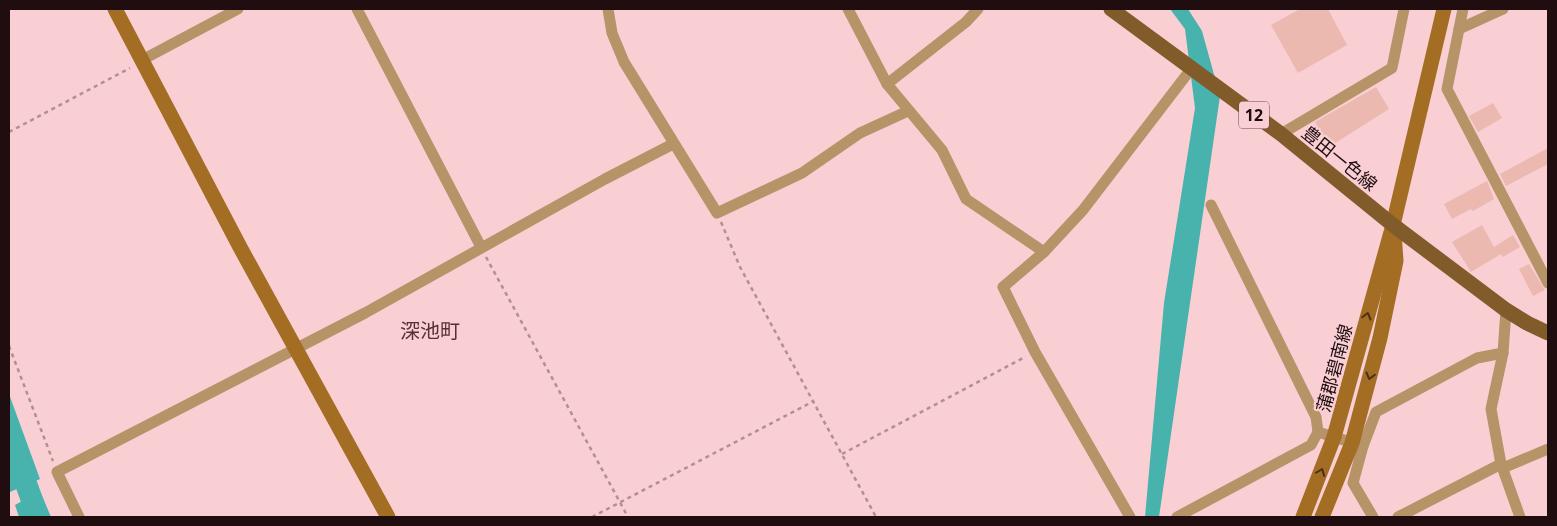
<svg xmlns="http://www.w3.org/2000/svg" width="1557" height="526" font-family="'Noto Sans','Noto Sans JP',sans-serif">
<rect width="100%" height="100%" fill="#f9cfd4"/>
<g fill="#48b2ad">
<path d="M1170 9H1188L1202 31 1220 96 1159 517H1145L1164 303 1195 108 1185 29Z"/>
<path d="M9 394 40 479 10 492 9 488Z"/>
<path d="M40 491 51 517H19L15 505Z"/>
</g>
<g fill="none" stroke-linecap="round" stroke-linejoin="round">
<path stroke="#48b2ad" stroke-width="22" d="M9 436 38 517"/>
</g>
<g fill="#ebb9af">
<path d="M1300 9H1328L1347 45 1298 73 1271 25Z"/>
<path d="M1376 87 1389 109 1329 147 1315 122Z"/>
<path d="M1493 103 1502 118 1478 132 1469 116Z"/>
<path d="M1548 148V164L1506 186 1500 174Z"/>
<path d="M1487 181 1494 199 1473 211 1471 209 1452 219 1444 204Z"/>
<path d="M1482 225 1494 247 1513 235 1520 247 1503 257 1501 254 1471 272 1452 242Z"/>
<path d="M1529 264 1545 290 1533 296 1519 269Z"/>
</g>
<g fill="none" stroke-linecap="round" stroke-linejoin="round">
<g stroke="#b18f93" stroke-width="2.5" stroke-dasharray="4 4" stroke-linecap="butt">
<path d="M9 132 130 68"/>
<path d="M721 222 740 267 876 517"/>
<path d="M486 257 628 517"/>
<path d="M9 346 53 461"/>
<path d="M842 454 1025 357"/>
<path d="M592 517 814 401"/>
</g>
<g stroke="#b79368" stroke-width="11">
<path d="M357 9 481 247"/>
<path d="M608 9 612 33 624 62 717 213 802 173 860 133 908 111"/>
<path d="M848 9 887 84 942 150 966 199 1044 252"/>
<path d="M1463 9 1447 89 1548 283"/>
<path d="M1459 29 1503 9"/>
<path d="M142 60 238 9"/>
<path d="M887 84 966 22 978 9"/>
<path d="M1281 134 1392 68 1404 9"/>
<path d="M1211 205 1316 417 1318 432 1363 446 1353 483 1373 517"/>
<path d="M1506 310 1503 353 1491 409 1501 464 1520 517"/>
<path d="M1363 446 1376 412 1477 358 1503 353"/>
<path d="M1503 468 1548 449"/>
<path d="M79 517 57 472 365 313 605 179 673 144"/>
<path d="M1130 517 1035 352 1003 287 1044 252 1083 210 1191 69"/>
<path d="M1177 517 1311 445 1318 432"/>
<path d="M1398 517 1501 464"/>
</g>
<g stroke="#a36e24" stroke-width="15">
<path d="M115 9 241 249 388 517"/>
<path d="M1303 517 1334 437 1393 225 1444 9"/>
<path d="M1322 517 1352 443 1380 338 1396 261 1394 232"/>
</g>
<path stroke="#825b2a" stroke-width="15" d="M1111 9 1281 134 1393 225 1506 310 1527 323 1548 333"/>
</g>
<defs><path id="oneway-chevron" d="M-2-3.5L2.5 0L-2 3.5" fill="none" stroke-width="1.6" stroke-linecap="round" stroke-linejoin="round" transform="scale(1.25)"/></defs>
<g stroke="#4d2f17">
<use href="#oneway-chevron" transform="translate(1367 316) rotate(-75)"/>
<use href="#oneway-chevron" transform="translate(1370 376) rotate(105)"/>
<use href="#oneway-chevron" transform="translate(1321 472) rotate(-69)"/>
</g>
<g text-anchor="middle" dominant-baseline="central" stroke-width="4.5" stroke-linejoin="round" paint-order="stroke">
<rect fill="#f9cfd4" stroke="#60474b" stroke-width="1" x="1239" y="101.5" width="30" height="27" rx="4"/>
<g font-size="16" font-weight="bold" fill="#1f0d10">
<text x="1254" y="115">12</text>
</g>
<g font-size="18" fill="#1f0d10" stroke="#f9cfd4">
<text transform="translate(1340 158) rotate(39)">豊田一色線</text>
<text transform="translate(1334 368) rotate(-75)">蒲郡碧南線</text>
</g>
<g font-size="20" fill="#582f36" stroke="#f9cfd4">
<text x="430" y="330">深池町</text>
</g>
</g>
<rect width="1557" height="526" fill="none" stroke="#1f0d10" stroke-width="20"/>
</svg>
